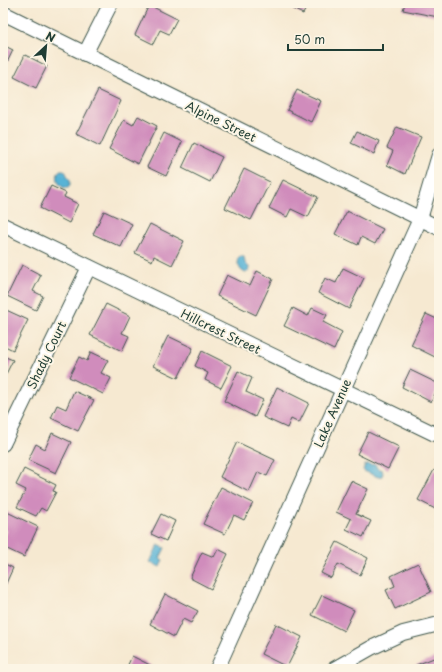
<svg xmlns="http://www.w3.org/2000/svg" width="442" height="672" font-family="'Playpen Sans',sans-serif">
<rect width="100%" height="100%" fill="#fcf5e5"/>
<filter id="ink" filterUnits="userSpaceOnUse"><feTurbulence type="fractalNoise" baseFrequency=".025" numOctaves="2"/><feDisplacementMap in="SourceGraphic" scale="8" xChannelSelector="R" yChannelSelector="G"/><feConvolveMatrix kernelMatrix="1 2 1 2 8 2 1 2 1" color-interpolation-filters="sRGB"/></filter>
<filter id="wash" filterUnits="userSpaceOnUse"><feTurbulence type="fractalNoise" baseFrequency=".012" numOctaves="4" result="noise"/><feDisplacementMap in="SourceGraphic" scale="16" xChannelSelector="R" yChannelSelector="G"/><feGaussianBlur stdDeviation="0.9" result="paint"/><feColorMatrix in="noise" values="0 0 0 0 0 0 0 0 0 0 0 0 0 0 0 0 0 1.4 0 .05"/><feComposite in="paint" operator="in"/></filter>
<g filter="url(#wash)">
<rect width="100%" height="100%" fill="#f6e9d1"/>
<g fill="#58b3d6" stroke="#3c7885">
<path d="M60 170H64C67 173 67 177 70 180V186L68 188C59 189 56 179 58 172Z"/>
<path d="M240 256 244 257 245 263 249 267V271C241 276 238 265 237 259Z"/>
<path d="M368 464 371 465 375 464 377 468 382 470 383 473 382 476 378 477 364 471 363 470 365 465Z"/>
<path d="M158 545 165 548 160 558 163 560 160 567 150 562Z"/>
</g>
<g id="blocks">
<g fill="#d08cbc">
<path d="M280 3H309L303 14Z"/>
<path d="M405 3H439V11L438 17 403 10Z"/>
<path d="M149 5 177 19 169 34 160 30 153 44 135 35Z"/>
<path d="M3 45 13 50 3 71Z"/>
<path d="M25 55 47 66 36 88 14 77Z"/>
<path d="M98 90 121 101 100 146 76 134Z"/>
<path d="M297 90 321 101 311 122 287 110Z"/>
<path d="M138 116 157 126 138 164 109 149 124 120 133 125Z"/>
<path d="M397 127 421 137 405 174 387 165 393 151 387 148Z"/>
<path d="M357 131 379 141 374 154 351 143Z"/>
<path d="M164 133 182 142 166 176 147 167Z"/>
<path d="M194 143 222 157 210 182 182 168Z"/>
<path d="M244 169 270 182 251 220 225 208Z"/>
<path d="M283 180 318 197 308 217 291 209 287 217 269 208Z"/>
<path d="M51 186 66 193 64 197 78 204 69 223 40 208Z"/>
<path d="M104 211 132 224 121 247 93 234Z"/>
<path d="M347 211 383 229 375 244 361 237 358 245 335 234Z"/>
<path d="M150 224 184 241 172 265 154 256 152 261 135 253Z"/>
<path d="M22 265 41 275 33 291 43 296 36 310 7 296Z"/>
<path d="M343 268 364 278 349 309 318 293 325 278 336 283Z"/>
<path d="M257 271 273 279 256 315 217 296 227 275 250 286Z"/>
<path d="M106 304 130 316 122 333 129 336 122 351 90 335Z"/>
<path d="M293 308 308 316 312 308 327 315 323 322 342 332 334 350 284 326Z"/>
<path d="M4 309 28 320 13 350 3 345V310Z"/>
<path d="M426 314 439 320V359L411 345Z"/>
<path d="M168 336 193 348 178 378 153 366Z"/>
<path d="M202 351 232 366 221 388 205 380 208 373 195 366Z"/>
<path d="M91 352 108 360 101 373 111 378 103 394 69 377 79 357 87 361Z"/>
<path d="M3 356 13 360 5 376 3 375Z"/>
<path d="M410 370 439 384V386L431 402 402 387Z"/>
<path d="M238 371 252 378 246 392 263 400 255 417 224 401Z"/>
<path d="M277 387 309 403 299 423 291 419 287 428 263 417Z"/>
<path d="M74 391 94 400 78 431 51 418 57 405 66 409Z"/>
<path d="M368 432 399 447 388 469 357 454Z"/>
<path d="M52 433 71 442 56 473 28 460 36 444 45 449Z"/>
<path d="M237 442 275 460 267 476 258 472 249 492 220 477Z"/>
<path d="M24 469 56 485 53 491 56 492 46 511 41 508 36 516 17 507 26 490 16 485Z"/>
<path d="M434 470 439 472V511L418 500Z"/>
<path d="M351 481 368 489 356 514 371 521 363 537 346 529 351 519 336 512Z"/>
<path d="M221 487 253 503 244 520 234 515 225 534 203 524Z"/>
<path d="M5 511 38 527 24 557 3 547V539L7 531 3 529V516Z"/>
<path d="M161 514 175 521 166 541 151 534Z"/>
<path d="M337 542 368 558 360 575 338 564 331 578 321 573Z"/>
<path d="M218 549 228 554 211 589 190 578 202 552 214 557Z"/>
<path d="M3 563 13 568 3 590Z"/>
<path d="M418 563 431 592 395 609 386 590 395 586 391 576Z"/>
<path d="M165 594 198 611 191 623 183 619 174 637 150 624Z"/>
<path d="M322 595 354 610 344 631 312 615Z"/>
<path d="M276 624 302 637 287 667 261 654Z"/>
<path d="M132 656 158 669H126Z"/>
<path d="M439 656V669H418L416 665Z"/>
</g>
</g>
</g>
<g filter="url(#ink)">
<use href="#blocks" fill-opacity="0" stroke="#3f574c" stroke-width="1"/>
<g fill="none" stroke-linecap="round" stroke-linejoin="round">
<defs>
<g id="minor">
<path d="M3 13 439 228"/>
<path d="M85 54 111 3"/>
<path d="M3 225 439 436"/>
<path d="M3 444 89 267"/>
<path d="M217 669 420 219 439 155"/>
<path d="M334 669 371 648 403 633 439 624"/>
</g>
</defs>
<use href="#minor" stroke="#3f574c" stroke-width="16"/>
<use href="#minor" stroke="#fff" stroke-width="14"/>
</g>
</g>
<g text-anchor="middle" dominant-baseline="central" stroke-width="4" stroke-linejoin="round" paint-order="stroke">
<g font-size="12" fill="#1f3d34" stroke="#fcf5e5">
<text transform="translate(221 121) rotate(26)">Alpine Street</text>
<text transform="translate(221 331) rotate(26)">Hillcrest Street</text>
<text transform="translate(46 355) rotate(-64)">Shady Court</text>
<text transform="translate(332 413) rotate(-66)">Lake Avenue</text>
</g>
</g>
<rect width="442" height="672" fill="none" stroke="#fcf5e5" stroke-width="16"/>
<g transform="translate(46 46) rotate(26)" stroke="#fcf5e5" stroke-width="3" paint-order="stroke">
<path d="M0-3L7 15L0 10L-7 15Z" fill="#1f3d34"/>
<text y="-6" font-size="11" font-weight="bold" text-anchor="middle" fill="#1f3d34">N</text>
</g>
<path d="M288 44v6h95v-6" fill="none" stroke="#1f3d34" stroke-width="2"/>
<text x="294" y="44" font-size="12" fill="#1f3d34" stroke="#fcf5e5" stroke-width="3" paint-order="stroke">50 m</text>
</svg>
